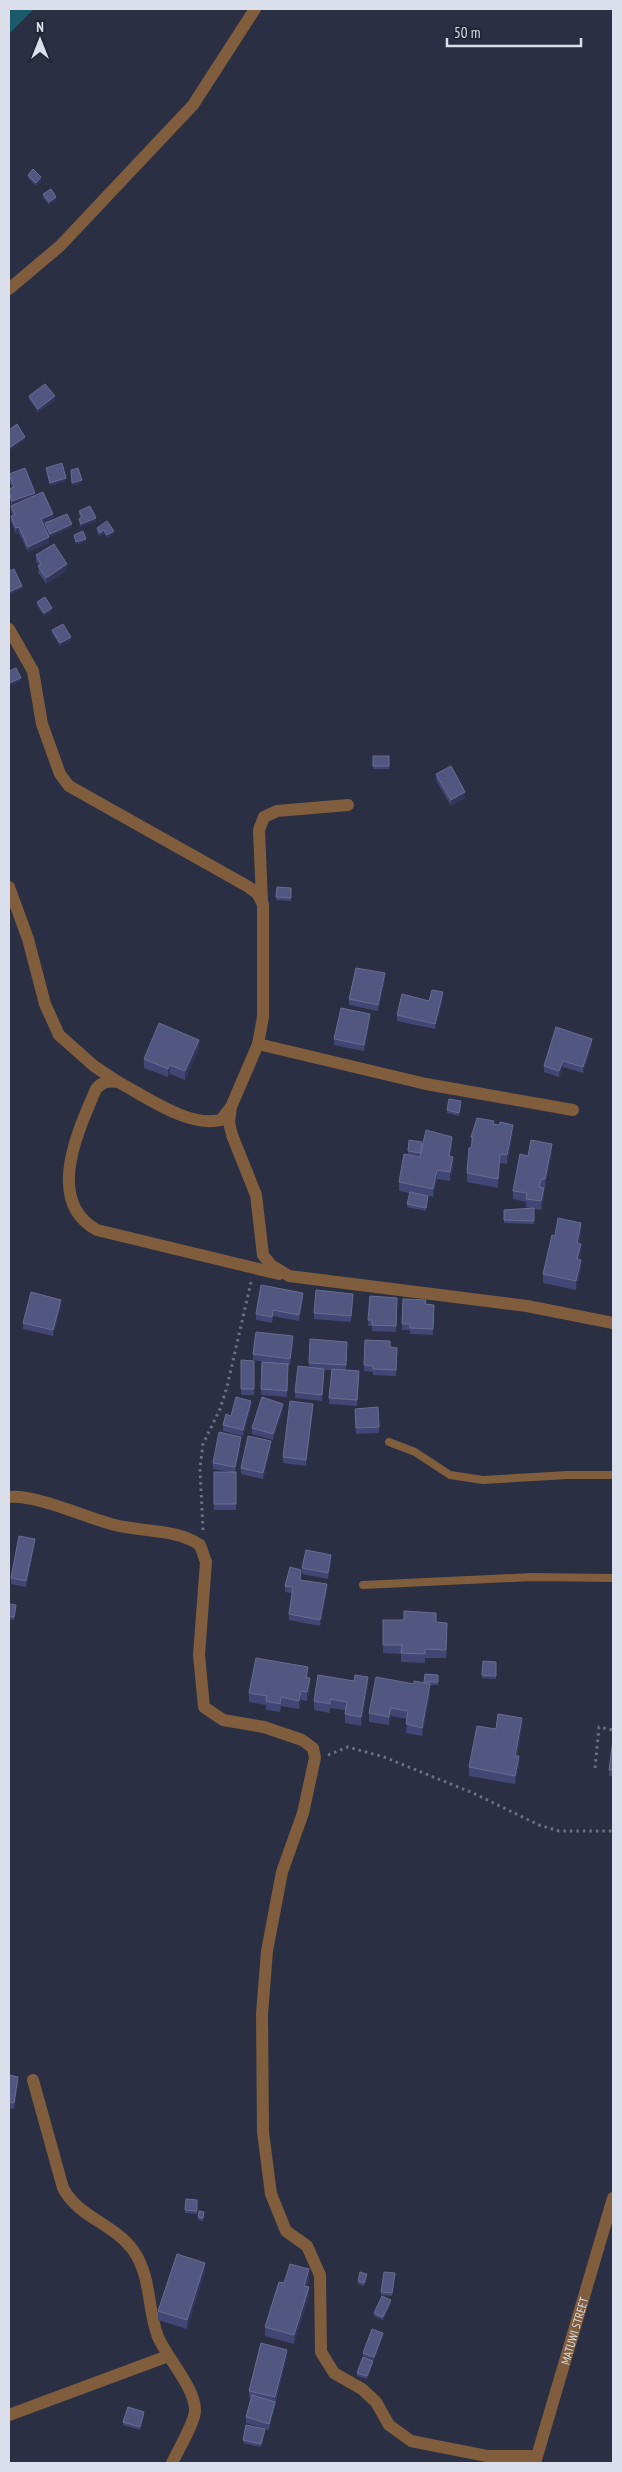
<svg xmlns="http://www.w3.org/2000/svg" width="622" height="2472" font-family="'PT Sans Narrow',sans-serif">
<rect width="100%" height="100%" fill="#2b2f43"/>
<path fill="#1b5b69" d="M9 9H34L11 32 9 30Z"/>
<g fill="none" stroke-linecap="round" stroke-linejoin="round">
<g stroke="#6d7082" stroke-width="3" stroke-dasharray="2.5 4" stroke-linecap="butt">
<path d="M203 1530 200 1468 203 1444 220 1409 227 1387 251 1282"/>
<path d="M328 1755 348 1747 384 1757 473 1793 539 1825 559 1831H613"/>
<path d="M595 1768 599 1727 613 1730"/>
</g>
<g stroke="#7f5d3d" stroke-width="8">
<path d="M389 1442 415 1452 450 1475 483 1480 567 1475H613"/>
<path d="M363 1585 532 1577 613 1578"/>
</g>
<g stroke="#7f5d3d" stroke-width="12">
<path d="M9 289 60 246 193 105 255 9"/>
<path d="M9 629 33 671 42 724 60 774 69 786 247 886 257 893 263 904V1017L258 1044 231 1107 229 1122 232 1135 256 1195 263 1255 271 1265 289 1276 527 1306 613 1323"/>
<path d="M9 887 28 939 45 1004 59 1035 94 1066 118 1082"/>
<path d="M262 901 259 830 264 817 277 811 348 805"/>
<path d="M258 1044 426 1084 573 1110"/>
<path d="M231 1107 221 1120C189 1128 147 1097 118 1082 108 1081 103 1081 96 1089 79 1129 44 1201 97 1230L279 1274"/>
<path d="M9 1497C35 1494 87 1518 115 1525 142 1532 177 1529 200 1545L206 1562 199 1655 204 1707 223 1720 264 1727 302 1740 313 1748 315 1758 303 1813 282 1872 267 1951 262 2014 263 2132 271 2194 286 2231 307 2246 320 2275 321 2352 334 2373 362 2389 376 2402 389 2425 411 2441 487 2456H536"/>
<path d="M33 2080 63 2188C78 2217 114 2224 133 2250 152 2277 147 2309 158 2337 167 2358 196 2389 195 2411 194 2424 178 2450 172 2463"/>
<path d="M9 2415 168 2356"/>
<path id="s1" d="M535 2463 613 2198"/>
</g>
</g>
<g fill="#424675">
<path d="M28 175 41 180 36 186 28 178Z"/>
<path d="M43 194 56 200 49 205 43 197Z"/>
<path d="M29 396 55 400 38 412 29 399Z"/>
<path d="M46 468 66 481 50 486 46 471Z"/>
<path d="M9 474 35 496 53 520 72 527 50 537 45 526V524H43L49 543 28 552 19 533 16 534 11 522V516H13L11 512V506H12L9 498V489L12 488 9 481Z"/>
<path d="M79 511 96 521 81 527 79 522V519L81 518 79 514Z"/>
<path d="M97 528 114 534 107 538 104 533 100 536 97 532Z"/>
<path d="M36 555 67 570 46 584 38 572 39 566 36 561Z"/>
<path d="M37 602 52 611 44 616 37 605Z"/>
<path d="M52 630 71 640 60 646 52 633Z"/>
<rect x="373" y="756" width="16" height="13"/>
<path d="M436 774 465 798 451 806 436 780Z"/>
<path d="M277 887 291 888V901L276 900Z"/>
<path d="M385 979 378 1011 349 1005V999Z"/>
<path d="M443 998 435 1029 397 1021V1015L429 1001Z"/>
<path d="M370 1020 364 1051 334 1045V1039Z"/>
<path d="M592 1044 583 1073 563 1067 559 1077 544 1072V1066Z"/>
<path d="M199 1048 185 1080 170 1074 168 1077 144 1068V1059Z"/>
<path d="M461 1104 459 1116 447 1113V1110Z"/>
<path d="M494 1124 513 1133 507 1164 500 1163 498 1188 467 1182V1173L471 1148V1137Z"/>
<path d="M409 1140 422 1149 452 1146 450 1157 453 1166 450 1181 437 1179 433 1197 428 1196 426 1211 407 1207 409 1193 399 1191V1182L420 1157V1156L408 1154Z"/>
<path d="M552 1152 545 1188H542L544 1197 541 1210 534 1209V1224L504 1223V1210L530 1208 526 1207V1202L513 1199V1191L528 1156Z"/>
<path d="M581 1232 579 1244 581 1252 579 1260 581 1269 576 1290 543 1283V1274L555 1236Z"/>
<path d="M370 1296 397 1298 396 1332 372 1331V1326H368Z"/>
<path d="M303 1298 299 1321 273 1316 272 1323 256 1320V1314Z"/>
<path d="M403 1299 426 1304 434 1305 433 1335 410 1334V1330H402Z"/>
<path d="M353 1300 351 1322 314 1319V1313Z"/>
<path d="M61 1306 53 1336 23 1329V1323Z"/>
<path d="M310 1339 347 1342 346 1371 359 1377 357 1406 329 1404 332 1370H324L322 1401 295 1398V1392L309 1368Z"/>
<path d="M365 1340 390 1347 397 1348 396 1376 373 1375V1372L364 1371Z"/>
<path d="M293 1342 290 1365H288L287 1397 261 1395 262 1362 273 1363 253 1360V1354Z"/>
<path d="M241 1360 254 1361V1395H241Z"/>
<path d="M251 1407 243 1436 223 1431V1425L231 1416Z"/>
<path d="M283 1410 273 1440 252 1434V1428Z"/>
<path d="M313 1410 306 1466 283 1463V1457Z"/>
<path d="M355 1415 379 1427V1433L356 1434Z"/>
<path d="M241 1443 235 1472H236V1510H214V1472H230L213 1469V1463Z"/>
<path d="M271 1447 263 1479 241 1474V1468Z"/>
<path d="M35 1544 26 1587 11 1584V1578Z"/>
<path d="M331 1561 328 1579 302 1574V1568Z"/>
<path d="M301 1576V1580L327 1590 320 1626 289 1620V1614L292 1593 285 1592V1586Z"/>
<path d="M9 1604 16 1608 14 1620 9 1619Z"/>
<path d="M383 1620 436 1622 447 1631 446 1658H425V1663L401 1662V1654L383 1653Z"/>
<path d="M483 1661 496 1662V1679L482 1678Z"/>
<path d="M425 1674 438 1675V1685H430V1693L422 1736 406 1733 407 1719 391 1716 389 1725 369 1722V1713L414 1684 424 1683Z"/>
<path d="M308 1676V1678L310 1687 307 1701 301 1700 299 1709 281 1706 280 1712 266 1710V1705L249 1702V1693Z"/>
<path d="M368 1685 361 1726 345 1723V1710L330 1708V1713L314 1710V1701Z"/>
<path d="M522 1727 517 1756 519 1765 515 1784 469 1776V1767L496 1729Z"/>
<path d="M613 1739V1776H609V1770Z"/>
<path d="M9 2075 18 2083 14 2109 9 2108Z"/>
<path d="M186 2199 197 2200V2214L185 2213Z"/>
<path d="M199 2211 204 2215 203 2221 198 2220Z"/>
<path d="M205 2271 187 2329 158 2320V2311Z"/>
<path d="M395 2276 392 2296 381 2295V2292Z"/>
<path d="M367 2277 364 2286 358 2284V2281Z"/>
<path d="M309 2278 307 2286 309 2296 294 2344 265 2336V2327L284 2283Z"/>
<path d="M391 2303 383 2320 374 2316V2313Z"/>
<path d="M383 2336 374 2360 363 2356V2353Z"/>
<path d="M287 2356 269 2430 246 2423V2417L251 2397H249V2391Z"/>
<path d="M373 2364 367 2379 357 2376V2373Z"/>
<path d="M144 2415 140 2430 123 2425V2422Z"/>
<path d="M265 2432 261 2447 243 2443V2440Z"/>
</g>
<g fill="#32365c">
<path d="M41 177V180L36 186V183Z"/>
<path d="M56 197V200L49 205V202Z"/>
<path d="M55 396V400L38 412V409Z"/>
<path d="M25 437V440L9 451V448Z"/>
<path d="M66 478V481L50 486V483Z"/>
<path d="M82 480V483L72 486V483Z"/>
<path d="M35 493V499L12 507V501Z"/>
<path d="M53 514V520L41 525V519Z"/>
<path d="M96 518V521L81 527V524Z"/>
<path d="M72 524V527L50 537V534Z"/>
<path d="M19 527V533L16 534V528Z"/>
<path d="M104 530V533L100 536V533Z"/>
<path d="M114 531V534L107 538V535Z"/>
<path d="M49 537V543L28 552V547Z"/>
<path d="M86 539V542L76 545V542Z"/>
<path d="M67 564V570L46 584V578Z"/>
<path d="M22 586V589L9 595V592Z"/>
<path d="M52 608V611L44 616V613Z"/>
<path d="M71 637V640L60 646V643Z"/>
<path d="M21 678V681L9 686V683Z"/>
<path d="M465 792V798L451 806V800Z"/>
<path d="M385 973V979L378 1011V1005Z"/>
<path d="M443 992V998L435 1029V1024Z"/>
<path d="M370 1014V1020L364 1051V1045Z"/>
<path d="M592 1039V1044L583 1073V1067Z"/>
<path d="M199 1040V1048L185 1080V1071Z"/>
<path d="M563 1061V1067L559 1077V1071Z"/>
<path d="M170 1065V1074L168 1077V1069Z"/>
<path d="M513 1125V1133L507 1164V1155Z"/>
<path d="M452 1137V1146L449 1165V1156Z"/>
<path d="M552 1144V1152L545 1188V1179Z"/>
<path d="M500 1154V1163L498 1188V1179Z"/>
<path d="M453 1157V1166L450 1181V1172Z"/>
<path d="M437 1170V1179L433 1197V1189Z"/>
<path d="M544 1188V1197L541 1210V1201Z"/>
<path d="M581 1223V1232L577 1252V1243Z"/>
<path d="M581 1244V1252L577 1268V1259Z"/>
<path d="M581 1260V1269L576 1290V1281Z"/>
<path d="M303 1293V1298L299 1321V1315Z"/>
<path d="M61 1300V1306L53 1336V1330Z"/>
<path d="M293 1336V1342L290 1365V1359Z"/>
<path d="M251 1401V1407L243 1436V1430Z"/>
<path d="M283 1404V1410L273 1440V1434Z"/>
<path d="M313 1404V1410L306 1466V1460Z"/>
<path d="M241 1437V1443L235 1473V1467Z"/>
<path d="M271 1441V1447L263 1479V1473Z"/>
<path d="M35 1539V1544L26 1587V1581Z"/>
<path d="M331 1555V1561L328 1579V1573Z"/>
<path d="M327 1584V1590L320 1626V1620Z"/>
<path d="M368 1677V1685L361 1726V1717Z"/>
<path d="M310 1678V1687L307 1701V1692Z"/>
<path d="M430 1684V1693L422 1736V1728Z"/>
<path d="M301 1691V1700L299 1709V1701Z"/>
<path d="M391 1708V1716L389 1725V1717Z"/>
<path d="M522 1718V1727L515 1765V1756Z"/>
<path d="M519 1756V1765L515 1784V1776Z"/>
<path d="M18 2077V2083L14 2109V2103Z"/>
<path d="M205 2263V2271L187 2329V2320Z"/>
<path d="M309 2269V2278L304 2294V2286Z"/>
<path d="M309 2287V2296L294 2344V2335Z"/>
<path d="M391 2300V2303L383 2320V2317Z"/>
<path d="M383 2333V2336L374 2360V2357Z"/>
<path d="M287 2350V2356L275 2403V2397Z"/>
<path d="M373 2361V2364L367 2379V2376Z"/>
<path d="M275 2402V2407L269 2430V2424Z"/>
</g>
<g fill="#525782" stroke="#686c92">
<path d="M33 169 41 177 36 183 28 175Z"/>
<path d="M51 189 56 197 49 202 43 194Z"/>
<path d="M45 384 55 396 38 409 29 396Z"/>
<path d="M17 424 25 437 9 448V430Z"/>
<path d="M62 463 66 478 50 483 46 468Z"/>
<path d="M25 468 35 493 12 501 9 492V489L14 487 9 474Z"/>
<path d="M78 468 82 480 72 483 71 470Z"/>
<path d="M43 492 53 514 41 519 49 537 28 547 19 527 16 528 11 516 15 515 11 506Z"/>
<path d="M90 506 96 518 81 524 79 519 82 517 79 511Z"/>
<path d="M67 514 72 524 50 534 45 523Z"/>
<path d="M107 521 114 531 107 535 104 530 100 533 97 528Z"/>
<path d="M83 531 86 539 76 542 74 535Z"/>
<path d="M54 544 67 564 46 578 38 566 41 564 36 555Z"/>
<path d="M14 569 22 586 9 592V571Z"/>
<path d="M45 597 52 608 44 613 37 602Z"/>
<path d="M63 624 71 637 60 643 52 630Z"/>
<path d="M16 668 21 678 9 683V671Z"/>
<rect x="373" y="756" width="16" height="10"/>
<path d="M451 766 465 792 451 800 436 774Z"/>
<path d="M277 887 291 888V898L276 897Z"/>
<path d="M356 968 385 973 378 1005 349 999Z"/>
<path d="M432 990 443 992 435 1024 397 1015 402 994 429 1001Z"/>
<path d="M341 1008 370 1014 364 1045 334 1039Z"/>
<path d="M159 1023 199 1040 185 1071 170 1065 168 1069 144 1059Z"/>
<path d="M556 1027 592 1039 583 1067 563 1061 559 1071 544 1066Z"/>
<path d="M449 1099 461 1101 459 1113 447 1110Z"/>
<path d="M477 1118 494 1121 493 1124 499 1125 500 1122 513 1125 507 1155 500 1154 498 1179 467 1173 469 1148H471L473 1137H471Z"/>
<path d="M426 1130 452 1137 449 1156 453 1157 450 1172 437 1170 433 1189 399 1182 404 1154 420 1157Z"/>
<path d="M409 1140 422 1142 421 1153 408 1151Z"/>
<path d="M531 1140 552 1144 545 1179H541L539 1187 544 1188 541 1201 526 1199 527 1193 513 1191 520 1154 528 1156Z"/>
<path d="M410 1192 428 1196 426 1208 407 1204Z"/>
<path d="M534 1208V1221L504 1220V1210Z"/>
<path d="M558 1218 581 1223 577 1243 581 1244 577 1259 581 1260 576 1281 543 1274 552 1235 555 1236Z"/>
<path d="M261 1285 303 1293 299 1315 273 1310 272 1317 256 1314Z"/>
<path d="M316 1290 353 1294 351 1316 314 1313Z"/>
<path d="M31 1292 61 1300 53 1330 23 1323Z"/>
<path d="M370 1296 397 1298 396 1326 372 1325V1320H368Z"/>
<path d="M403 1299 426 1300 425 1304 434 1305 433 1329 410 1328V1324H402Z"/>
<path d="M256 1332 293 1336 290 1359 253 1354Z"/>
<path d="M310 1339 347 1342 346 1365 309 1363Z"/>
<path d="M365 1340 390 1341V1347L397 1348 396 1370 373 1369V1366L364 1365Z"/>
<path d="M241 1360 254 1361V1389H241Z"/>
<path d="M262 1362 288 1364 287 1391 261 1389Z"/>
<path d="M298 1366 324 1369 322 1395 295 1392Z"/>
<path d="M332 1369 359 1371 357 1400 329 1398Z"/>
<path d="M236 1397 251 1401 243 1430 223 1425 226 1414 231 1416Z"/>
<path d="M262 1397 283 1404 273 1434 252 1428Z"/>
<path d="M290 1401 313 1404 306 1460 283 1457Z"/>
<path d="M378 1407 379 1427 356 1428 355 1409Z"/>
<path d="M219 1432 241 1437 235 1467 213 1463Z"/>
<path d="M248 1436 271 1441 263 1473 241 1468Z"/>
<rect x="214" y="1472" width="22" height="32"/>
<path d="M19 1536 35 1539 26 1581 11 1578Z"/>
<path d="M306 1550 331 1555 328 1573 302 1568Z"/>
<path d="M290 1567 301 1570 300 1580 327 1584 320 1620 289 1614 293 1587 285 1586Z"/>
<path d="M9 1604 16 1605 14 1617 9 1616Z"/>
<path d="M404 1611 436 1613V1622L447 1623 446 1650 425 1649V1654L401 1653 402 1645H383V1620H404Z"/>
<path d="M256 1658 308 1667 306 1678H310L307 1692 301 1691 299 1701 281 1697 280 1704 266 1701 267 1696 249 1693Z"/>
<path d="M483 1661 496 1662V1676L482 1675Z"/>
<path d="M425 1674 438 1675V1682H424Z"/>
<path d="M318 1675 354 1681 355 1675 368 1677 361 1717 345 1714 347 1702 330 1699V1704L314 1701Z"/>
<path d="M376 1677 414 1684V1681L430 1684 422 1728 406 1724 408 1711 391 1708 389 1717 369 1713Z"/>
<path d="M498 1714 522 1718 515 1756H519L515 1776 469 1767 477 1726 496 1729Z"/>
<path d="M613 1739V1770H609Z"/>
<path d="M9 2075 18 2077 14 2103 9 2102Z"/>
<path d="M186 2199 197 2200V2211L185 2210Z"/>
<path d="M199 2211 204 2212 203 2218 198 2217Z"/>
<path d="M177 2254 205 2263 187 2320 158 2311Z"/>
<path d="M290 2264 309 2269 304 2286 309 2287 294 2335 265 2327 279 2282 284 2283Z"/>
<path d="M360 2272 367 2274 364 2283 358 2281Z"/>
<path d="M384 2272 395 2273 392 2293 381 2292Z"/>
<path d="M382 2296 391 2300 383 2317 374 2313Z"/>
<path d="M372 2329 383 2333 374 2357 363 2353Z"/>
<path d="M261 2343 287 2350 275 2397 249 2391Z"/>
<path d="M363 2357 373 2361 367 2376 357 2373Z"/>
<path d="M252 2395 275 2402 269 2424 246 2417Z"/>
<path d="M128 2407 144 2412 140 2427 123 2422Z"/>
<path d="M246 2425 265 2429 261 2444 243 2440Z"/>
</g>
<g text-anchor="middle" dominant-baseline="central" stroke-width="4.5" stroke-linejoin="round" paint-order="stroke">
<g font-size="12" fill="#dbdeeb" stroke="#222538">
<text stroke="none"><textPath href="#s1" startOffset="138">MATUWI STREET</textPath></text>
</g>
</g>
<rect width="622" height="2472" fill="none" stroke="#dbdeeb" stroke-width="20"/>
<g transform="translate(40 40)" stroke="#222538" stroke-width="4" paint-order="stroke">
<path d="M0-4L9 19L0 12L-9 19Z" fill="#dbdeeb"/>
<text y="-8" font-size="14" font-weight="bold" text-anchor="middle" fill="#dbdeeb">N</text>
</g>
<path d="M447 38v8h134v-8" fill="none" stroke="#dbdeeb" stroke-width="2.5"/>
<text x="454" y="38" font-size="15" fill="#dbdeeb" stroke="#222538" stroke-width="4" paint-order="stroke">50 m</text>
</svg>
